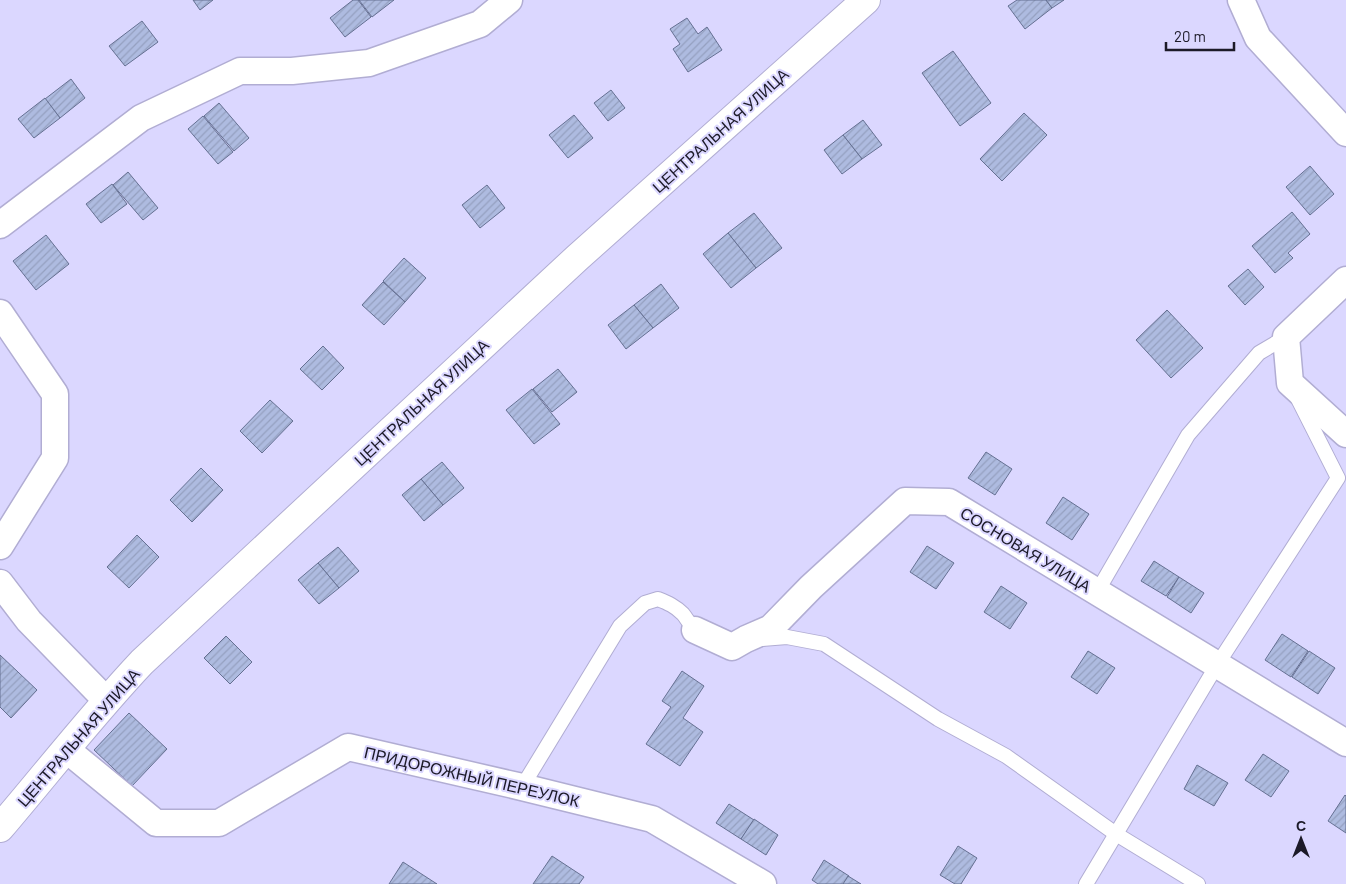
<svg xmlns="http://www.w3.org/2000/svg" width="1346" height="884" font-family="Barlow,sans-serif">
<defs>
<pattern id="building-hatch" width="6" height="6" patternUnits="userSpaceOnUse" patternTransform="scale(1.25)"><rect width="6" height="6" fill="#aebbe0"/><path d="M-1 1l2-2M0 6l6-6M5 7l2-2" fill="none" stroke="#95a0c0"/></pattern>
</defs>
<rect width="100%" height="100%" fill="#dbd7ff"/>
<g fill="url(#building-hatch)" stroke="#657092">
<path d="M193 0H213L200 10Z"/>
<path d="M353 0H358L371 17 345 37 330 18Z"/>
<path d="M359 0H394L372 17Z"/>
<path d="M1017 0H1046L1052 8 1025 29 1008 6Z"/>
<path d="M1046 0H1064L1052 8Z"/>
<path d="M687 18 698 34 707 27 722 50 688 72 673 49 680 44 670 29Z"/>
<path d="M142 21 158 42 125 66 109 46Z"/>
<path d="M953 51 991 103 960 126 922 73Z"/>
<path d="M71 79 85 98 60 118 45 99Z"/>
<path d="M611 90 625 108 608 121 594 103Z"/>
<path d="M45 98 60 118 34 138 18 119Z"/>
<path d="M219 103 249 138 234 151 204 116Z"/>
<path d="M1024 113 1047 135 1002 181 980 159Z"/>
<path d="M574 115 593 138 568 158 549 135Z"/>
<path d="M203 116 233 152 218 164 188 129Z"/>
<path d="M863 120 882 145 862 159 843 135Z"/>
<path d="M843 135 862 159 842 174 824 150Z"/>
<path d="M1310 166 1334 194 1310 215 1286 187Z"/>
<path d="M128 172 158 208 143 220 113 185Z"/>
<path d="M112 184 127 204 101 223 86 204Z"/>
<path d="M487 185 505 208 480 228 462 205Z"/>
<path d="M1292 212 1310 234 1288 253 1293 258 1275 273 1252 246Z"/>
<path d="M754 213 782 248 756 268 728 233Z"/>
<path d="M728 233 756 268 731 288 703 254Z"/>
<path d="M46 235 69 264 36 290 13 261Z"/>
<path d="M404 258 426 278 405 302 383 281Z"/>
<path d="M1248 269 1264 287 1245 305 1228 286Z"/>
<path d="M383 282 405 302 384 325 362 305Z"/>
<path d="M661 284 679 308 653 328 634 305Z"/>
<path d="M634 305 653 328 626 349 608 325Z"/>
<path d="M1167 310 1203 348 1171 378 1136 340Z"/>
<path d="M323 346 344 368 322 390 300 369Z"/>
<path d="M558 369 577 392 552 412 533 389Z"/>
<path d="M532 389 560 424 534 444 506 410Z"/>
<path d="M270 400 293 421 262 453 240 431Z"/>
<path d="M986 452 1012 469 995 495 968 478Z"/>
<path d="M442 462 464 488 443 505 421 479Z"/>
<path d="M201 468 223 490 192 522 170 500Z"/>
<path d="M421 479 443 505 424 521 402 495Z"/>
<path d="M1063 497 1089 514 1072 540 1046 523Z"/>
<path d="M137 535 159 557 129 588 107 567Z"/>
<path d="M927 546 954 563 936 589 910 572Z"/>
<path d="M338 547 359 571 339 588 318 563Z"/>
<path d="M1154 561 1179 577 1166 596 1141 581Z"/>
<path d="M318 563 339 588 319 604 298 580Z"/>
<path d="M1179 577 1204 593 1191 613 1167 597Z"/>
<path d="M1001 586 1027 603 1010 629 984 612Z"/>
<path d="M1282 634 1308 651 1291 677 1265 660Z"/>
<path d="M226 636 252 662 230 684 204 658Z"/>
<path d="M1088 651 1115 668 1097 694 1071 677Z"/>
<path d="M1309 651 1335 668 1318 694 1292 677Z"/>
<path d="M0 655 37 690 11 718 0 707Z"/>
<path d="M682 671 704 686 683 718 703 732 680 766 646 744 671 707 662 701Z"/>
<path d="M129 713 167 749 132 786 94 750Z"/>
<path d="M1263 754 1289 771 1271 797 1245 780Z"/>
<path d="M1197 765 1228 783 1214 806 1184 789Z"/>
<path d="M1345 795 1346 796V833L1328 821Z"/>
<path d="M729 804 754 820 741 839 716 823Z"/>
<path d="M754 819 778 835 766 855 741 839Z"/>
<path d="M958 846 977 858 961 884H955L940 875Z"/>
<path d="M552 856 584 877 579 884H533Z"/>
<path d="M824 860 849 876 844 884H818L812 880Z"/>
<path d="M403 862 437 884H389Z"/>
<path d="M848 876 861 884H843Z"/>
</g>
<g fill="none" stroke-linecap="round" stroke-linejoin="round">
<defs>
<g id="service">
<path d="M1097 592 1188 435 1259 353 1286 337"/>
<path d="M762 639 787 637 824 644 938 719 1006 756 1116 834 1198 884"/>
<path d="M522 787 620 626 645 603 658 599C668 603 675 606 683 614 688 620 691 628 699 632"/>
<path d="M1086 884 1217 665 1338 478 1298 399"/>
</g>
<g id="minor">
<path d="M1241 0 1258 38 1346 133"/>
<path d="M0 225 141 118 240 71H292L369 63 480 24 509 0"/>
<path d="M1346 280 1286 337 1290 383 1346 434"/>
<path d="M0 313 55 394V458L0 546"/>
<path d="M0 583 29 621 106 700"/>
<path d="M695 630 732 647 746 639 771 628 811 587 905 501 949 502 1346 743"/>
<path d="M67 750 156 823H219L348 747 522 787 652 819 763 884"/>
</g>
<path id="tertiary" d="M0 828C47 773 92 715 142 662L577 258 866 0"/>
</defs>
<use href="#service" stroke="#b1add3" stroke-width="16"/>
<use href="#minor" stroke="#b1add3" stroke-width="29"/>
<use href="#tertiary" stroke="#b1add3" stroke-width="30"/>
<use href="#service" stroke="#fff" stroke-width="14"/>
<use href="#minor" stroke="#fff" stroke-width="26"/>
<use href="#tertiary" stroke="#fff" stroke-width="28"/>
</g>
<g text-anchor="middle" dominant-baseline="central" stroke-width="4" stroke-linejoin="round" paint-order="stroke">
<g font-size="16" fill="#1c1a28" stroke="#dbd7ff">
<text transform="translate(720 130) rotate(-42)">ЦЕНТРАЛЬНАЯ УЛИЦА</text>
<text transform="translate(421 402) rotate(-43)">ЦЕНТРАЛЬНАЯ УЛИЦА</text>
<text transform="translate(1026 549) rotate(31)">СОСНОВАЯ УЛИЦА</text>
<text transform="translate(78 737) rotate(-49)">ЦЕНТРАЛЬНАЯ УЛИЦА</text>
<text transform="translate(472 776) rotate(13)">ПРИДОРОЖНЫЙ ПЕРЕУЛОК</text>
</g>
</g>
<g transform="translate(1301 839)" stroke="#dbd7ff" stroke-width="4" paint-order="stroke">
<path d="M0-4L9 19L0 12L-9 19Z" fill="#1c1a28"/>
<text y="-8" font-size="14" font-weight="bold" text-anchor="middle" fill="#1c1a28">С</text>
</g>
<path d="M1166 42v8h68v-8" fill="none" stroke="#1c1a28" stroke-width="2.5"/>
<text x="1174" y="42" font-size="15" fill="#1c1a28" stroke="#dbd7ff" stroke-width="4" paint-order="stroke">20 m</text>
</svg>
